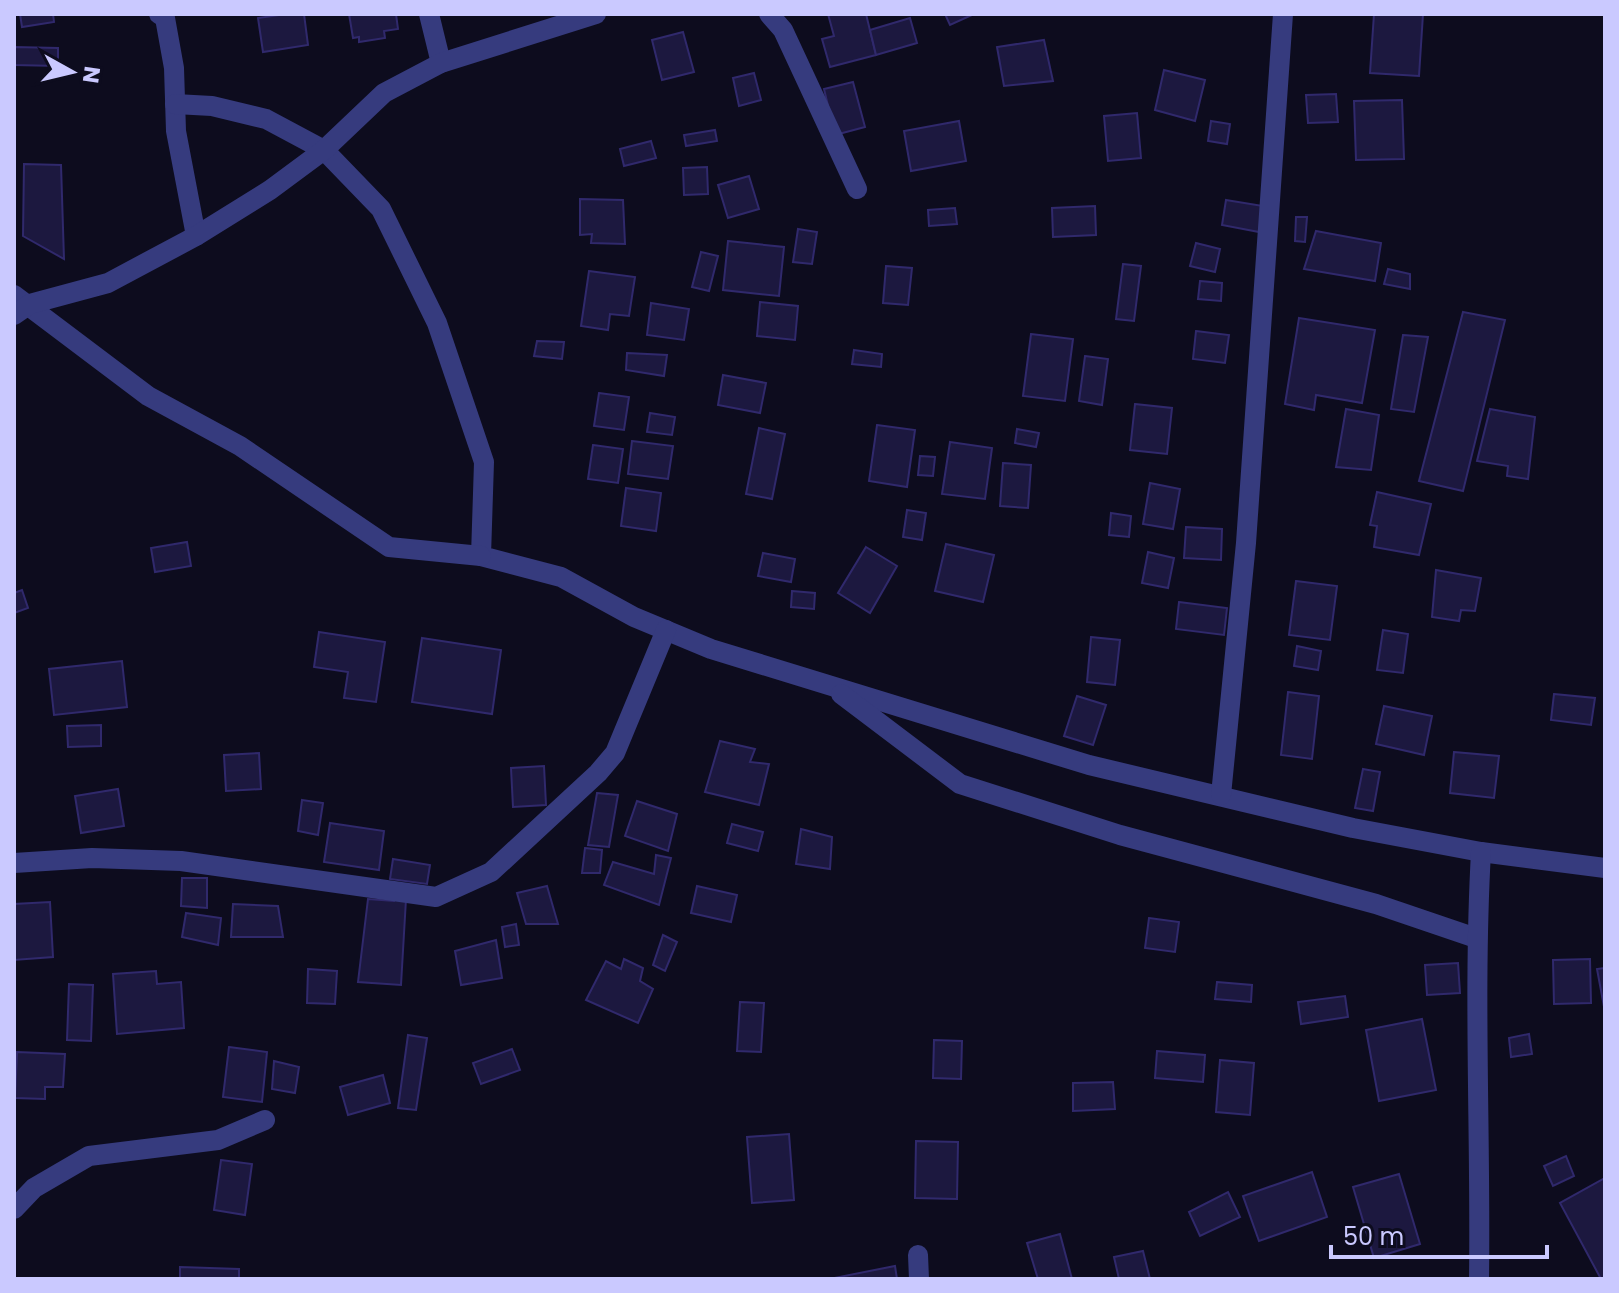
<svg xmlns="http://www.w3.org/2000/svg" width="1619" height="1293" font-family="Poppins,sans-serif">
<rect width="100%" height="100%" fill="#0d0c1e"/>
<g fill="#1c183f" stroke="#30296c" stroke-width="2">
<path d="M20 14H53L54 22 22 27Z"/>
<path d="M286 14H304L308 45 263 52 258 18Z"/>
<path d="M349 14H396L398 29 384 31 385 38 359 42V37L353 38Z"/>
<path d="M828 14H866L876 55 830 67 822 39 834 36Z"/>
<path d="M945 14H974L950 25Z"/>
<path d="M1374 14H1423L1419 76 1370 73Z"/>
<path d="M910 18 917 43 876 55 870 30Z"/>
<path d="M683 32 694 72 662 80 652 40Z"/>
<path d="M1044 40 1053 81 1004 86 997 47Z"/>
<path d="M14 47 58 48V66L14 65Z"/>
<path d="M1164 70 1205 80 1195 121 1155 110Z"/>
<path d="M754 73 761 100 739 106 733 78Z"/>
<path d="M853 82 865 127 835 135 824 89Z"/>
<path d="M1336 94 1338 122 1308 123 1306 95Z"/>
<path d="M1402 100 1404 159 1356 160 1354 101Z"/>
<path d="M1137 113 1141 158 1108 161 1104 116Z"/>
<path d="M959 121 966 161 911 171 904 131Z"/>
<path d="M1211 121 1230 124 1227 144 1208 141Z"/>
<path d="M715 130 717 141 686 146 684 135Z"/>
<path d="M651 141 656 158 624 166 620 149Z"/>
<path d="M24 164 61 165 64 259 23 236Z"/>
<path d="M707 167 708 194 684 195 683 168Z"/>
<path d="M749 176 759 209 728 218 718 185Z"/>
<path d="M580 199 623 200 625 244 591 243 592 234 580 235Z"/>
<path d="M1226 200 1263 206 1259 232 1222 225Z"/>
<path d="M1095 206 1096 235 1053 237 1052 208Z"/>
<path d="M955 208 957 224 929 226 928 210Z"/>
<path d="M1296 217H1307L1305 242 1295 241Z"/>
<path d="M798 229 817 232 812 264 793 262Z"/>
<path d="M1316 231 1381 243 1375 281 1304 269Z"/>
<path d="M728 241 784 247 779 296 723 290Z"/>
<path d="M1196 243 1220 249 1215 272 1190 266Z"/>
<path d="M701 252 718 256 709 291 692 287Z"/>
<path d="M1123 264 1141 266 1134 321 1116 319Z"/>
<path d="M886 266 912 268 908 305 883 303Z"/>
<path d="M1388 269 1410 274V289L1384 284Z"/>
<path d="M589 271 635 277 629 316 610 314 608 330 581 326Z"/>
<path d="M1200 281 1222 283 1221 301 1198 299Z"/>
<path d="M760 302 798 306 795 340 757 336Z"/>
<path d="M651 303 689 309 684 340 647 335Z"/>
<path d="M1463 312 1505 320 1463 491 1419 481Z"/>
<path d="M1299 318 1375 330 1362 403 1316 395 1314 410 1285 404Z"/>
<path d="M1196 331 1229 335 1225 363 1193 359Z"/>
<path d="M1031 334 1073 339 1065 401 1023 396Z"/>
<path d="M1403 335 1428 337 1414 412 1391 409Z"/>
<path d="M537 341 564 342 562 359 534 356Z"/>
<path d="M854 350 882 354 881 367 852 364Z"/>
<path d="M627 353 667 355 664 376 626 370Z"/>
<path d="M1085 356 1108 359 1102 405 1079 401Z"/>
<path d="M723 375 766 383 760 413 718 405Z"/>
<path d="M599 393 629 397 624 430 594 426Z"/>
<path d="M1135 404 1172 408 1167 454 1130 450Z"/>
<path d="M1346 409 1379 415 1371 470 1336 467Z"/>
<path d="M1490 409 1535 417 1528 479 1507 476 1508 466 1477 461Z"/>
<path d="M650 413 675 417 672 435 647 432Z"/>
<path d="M877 425 915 430 907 487 869 481Z"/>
<path d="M759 428 785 434 772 499 746 494Z"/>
<path d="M1017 429 1039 433 1036 447 1015 443Z"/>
<path d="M632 441 673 446 668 479 628 474Z"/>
<path d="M950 442 992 448 985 499 942 494Z"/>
<path d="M593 445 623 449 618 483 588 479Z"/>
<path d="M920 456 935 457 933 476 918 475Z"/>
<path d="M1003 463 1031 465 1028 508 1000 506Z"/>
<path d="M1150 483 1180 489 1173 529 1143 524Z"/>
<path d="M626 488 661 493 656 531 621 526Z"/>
<path d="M1377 492 1431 504 1419 555 1374 547 1377 526 1370 525Z"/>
<path d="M907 510 926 513 922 540 903 537Z"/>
<path d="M1111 513 1131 516 1129 537 1109 535Z"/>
<path d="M1186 527 1222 529 1221 560 1184 558Z"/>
<path d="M187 542 191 566 155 572 151 548Z"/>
<path d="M946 544 994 555 983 602 935 591Z"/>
<path d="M866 547 897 566 870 613 838 593Z"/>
<path d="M1148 552 1174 558 1168 588 1142 583Z"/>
<path d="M763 553 795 559 791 582 758 576Z"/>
<path d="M1436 570 1481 578 1475 611 1461 610 1459 621 1432 617Z"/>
<path d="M1296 581 1337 586 1330 640 1289 635Z"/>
<path d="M22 590 28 608 14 613V593Z"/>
<path d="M792 591 815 593 814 609 791 607Z"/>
<path d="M1179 602 1227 608 1224 635 1176 629Z"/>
<path d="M1383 630 1408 634 1403 673 1377 670Z"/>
<path d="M319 632 385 642 376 702 344 698 348 672 314 667Z"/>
<path d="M1091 637 1120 640 1115 685 1087 682Z"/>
<path d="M422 638 501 650 492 714 412 702Z"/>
<path d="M1297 646 1321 651 1318 670 1294 666Z"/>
<path d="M122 661 127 707 54 715 49 669Z"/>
<path d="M1288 692 1319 696 1312 759 1281 755Z"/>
<path d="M1554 694 1595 698 1591 725 1551 720Z"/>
<path d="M1077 696 1106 705 1093 745 1064 736Z"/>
<path d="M1384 706 1432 716 1424 755 1376 744Z"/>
<path d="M101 725V746L68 747 67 726Z"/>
<path d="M720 741 755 749 750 762 769 764 759 805 705 792Z"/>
<path d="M1454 752 1499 756 1494 798 1450 793Z"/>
<path d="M259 753 261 789 226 791 224 755Z"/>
<path d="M544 766 546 805 513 807 511 768Z"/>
<path d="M1363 769 1380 772 1373 811 1355 808Z"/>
<path d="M118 789 124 826 81 833 75 796Z"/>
<path d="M597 793 618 795 609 847 588 845Z"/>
<path d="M302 800 323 803 318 835 298 831Z"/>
<path d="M637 801 677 814 668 851 625 836Z"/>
<path d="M330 823 384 831 379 870 324 862Z"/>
<path d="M732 824 763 832 758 851 727 843Z"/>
<path d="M801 829 832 837 830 869 796 864Z"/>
<path d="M585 848 602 850 600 873H582Z"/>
<path d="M656 855 671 858 659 905 604 885 613 862 654 874Z"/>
<path d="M393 859 430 865 427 884 390 879Z"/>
<path d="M182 878H207V908L181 906Z"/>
<path d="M547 886 558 924H526L517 893Z"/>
<path d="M697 886 737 895 731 922 691 913Z"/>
<path d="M395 898 406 899 401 985 358 982 368 899 394 901Z"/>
<path d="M50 902 53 957 14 960V904Z"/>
<path d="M233 904 278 906 283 937H231Z"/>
<path d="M186 913 221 918 218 945 182 937Z"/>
<path d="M1149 918 1179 922 1175 952 1145 948Z"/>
<path d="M516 924 519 945 505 947 502 927Z"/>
<path d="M663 935 677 942 665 971 653 965Z"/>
<path d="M496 940 502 978 461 985 455 951Z"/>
<path d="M624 959 643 968 640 981 653 989 638 1023 586 1000 606 961 621 969Z"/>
<path d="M1590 959 1591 1003 1554 1004 1553 960Z"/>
<path d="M1458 963 1460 993 1427 995 1425 965Z"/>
<path d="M1605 968V1012L1597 969Z"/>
<path d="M308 969 337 971 335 1004 307 1003Z"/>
<path d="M156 971 157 984 181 982 184 1028 117 1034 113 974Z"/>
<path d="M1217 982 1252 985 1251 1002 1215 999Z"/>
<path d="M69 984 93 985 91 1041 67 1040Z"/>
<path d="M1345 996 1348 1017 1301 1024 1298 1002Z"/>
<path d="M740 1002 764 1003 761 1052 737 1051Z"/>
<path d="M1422 1019 1436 1090 1379 1101 1366 1030Z"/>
<path d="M1529 1034 1532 1054 1511 1057 1509 1038Z"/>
<path d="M408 1035 427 1038 416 1110 398 1108Z"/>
<path d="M934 1040 962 1041 961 1079 933 1078Z"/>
<path d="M229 1047 267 1052 262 1102 223 1097Z"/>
<path d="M512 1049 520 1070 481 1084 473 1063Z"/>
<path d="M1157 1051 1205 1055 1203 1082 1155 1078Z"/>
<path d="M17 1052 65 1054 63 1087H45V1099L15 1098Z"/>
<path d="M1220 1060 1254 1063 1250 1115 1216 1112Z"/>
<path d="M274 1061 299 1067 295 1093 272 1089Z"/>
<path d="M383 1075 390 1103 348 1115 340 1087Z"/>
<path d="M1113 1082 1115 1109 1073 1111V1083Z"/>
<path d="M789 1134 794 1200 752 1203 747 1137Z"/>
<path d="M916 1141 958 1142 957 1199 915 1198Z"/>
<path d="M1566 1156 1574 1176 1553 1186 1544 1166Z"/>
<path d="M221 1160 252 1164 245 1215 214 1210Z"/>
<path d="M1312 1172 1327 1217 1259 1241 1243 1196Z"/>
<path d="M1399 1174 1420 1244 1374 1258 1353 1187Z"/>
<path d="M1605 1178V1278L1601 1279 1560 1203Z"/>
<path d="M1228 1192 1240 1217 1200 1236 1189 1212Z"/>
<path d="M1060 1234 1072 1279H1038L1027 1243Z"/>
<path d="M1143 1251 1150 1279H1119L1114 1257Z"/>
<path d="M895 1266 897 1279H834V1278Z"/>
<path d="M180 1267 239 1269V1279H180Z"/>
</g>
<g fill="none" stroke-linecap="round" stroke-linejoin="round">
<g stroke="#363b7e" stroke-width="20">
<path d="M159 14 165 18 174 68 176 131 196 236"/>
<path d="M429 14 441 63"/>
<path d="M769 14 783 30 857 189"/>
<path d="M175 104 212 106 266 119 324 150 381 209 437 323 484 462 481 556 561 577 634 617 711 649 1089 765 1353 828 1481 852 1605 868"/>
<path d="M14 295 148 396 240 446 389 547 481 556"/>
<path d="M14 315 30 304 108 283 196 236 270 190 324 150 384 93 441 63 596 14"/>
<path d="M841 694 960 784 1120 835 1376 904 1476 938"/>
<path d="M1221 795 1246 543 1283 14"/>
<path d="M14 863 92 858 181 861 436 897 491 872 598 773 615 753 666 630"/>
<path d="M14 1209 34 1188 89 1156 218 1140 265 1120"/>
<path d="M918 1255 919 1279"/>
<path d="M1479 1279C1481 1137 1473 994 1481 852"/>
</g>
</g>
<rect width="1619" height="1293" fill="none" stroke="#cac9ff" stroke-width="32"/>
<g transform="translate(72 72) rotate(98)" stroke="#0d0c1e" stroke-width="6" paint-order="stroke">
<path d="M0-6L14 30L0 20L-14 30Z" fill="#cac9ff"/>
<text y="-12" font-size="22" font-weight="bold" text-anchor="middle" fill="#cac9ff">N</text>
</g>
<path d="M1331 1245v12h216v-12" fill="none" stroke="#cac9ff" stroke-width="4"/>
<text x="1343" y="1245" font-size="24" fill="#cac9ff" stroke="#0d0c1e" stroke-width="6" paint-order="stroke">50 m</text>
</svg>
